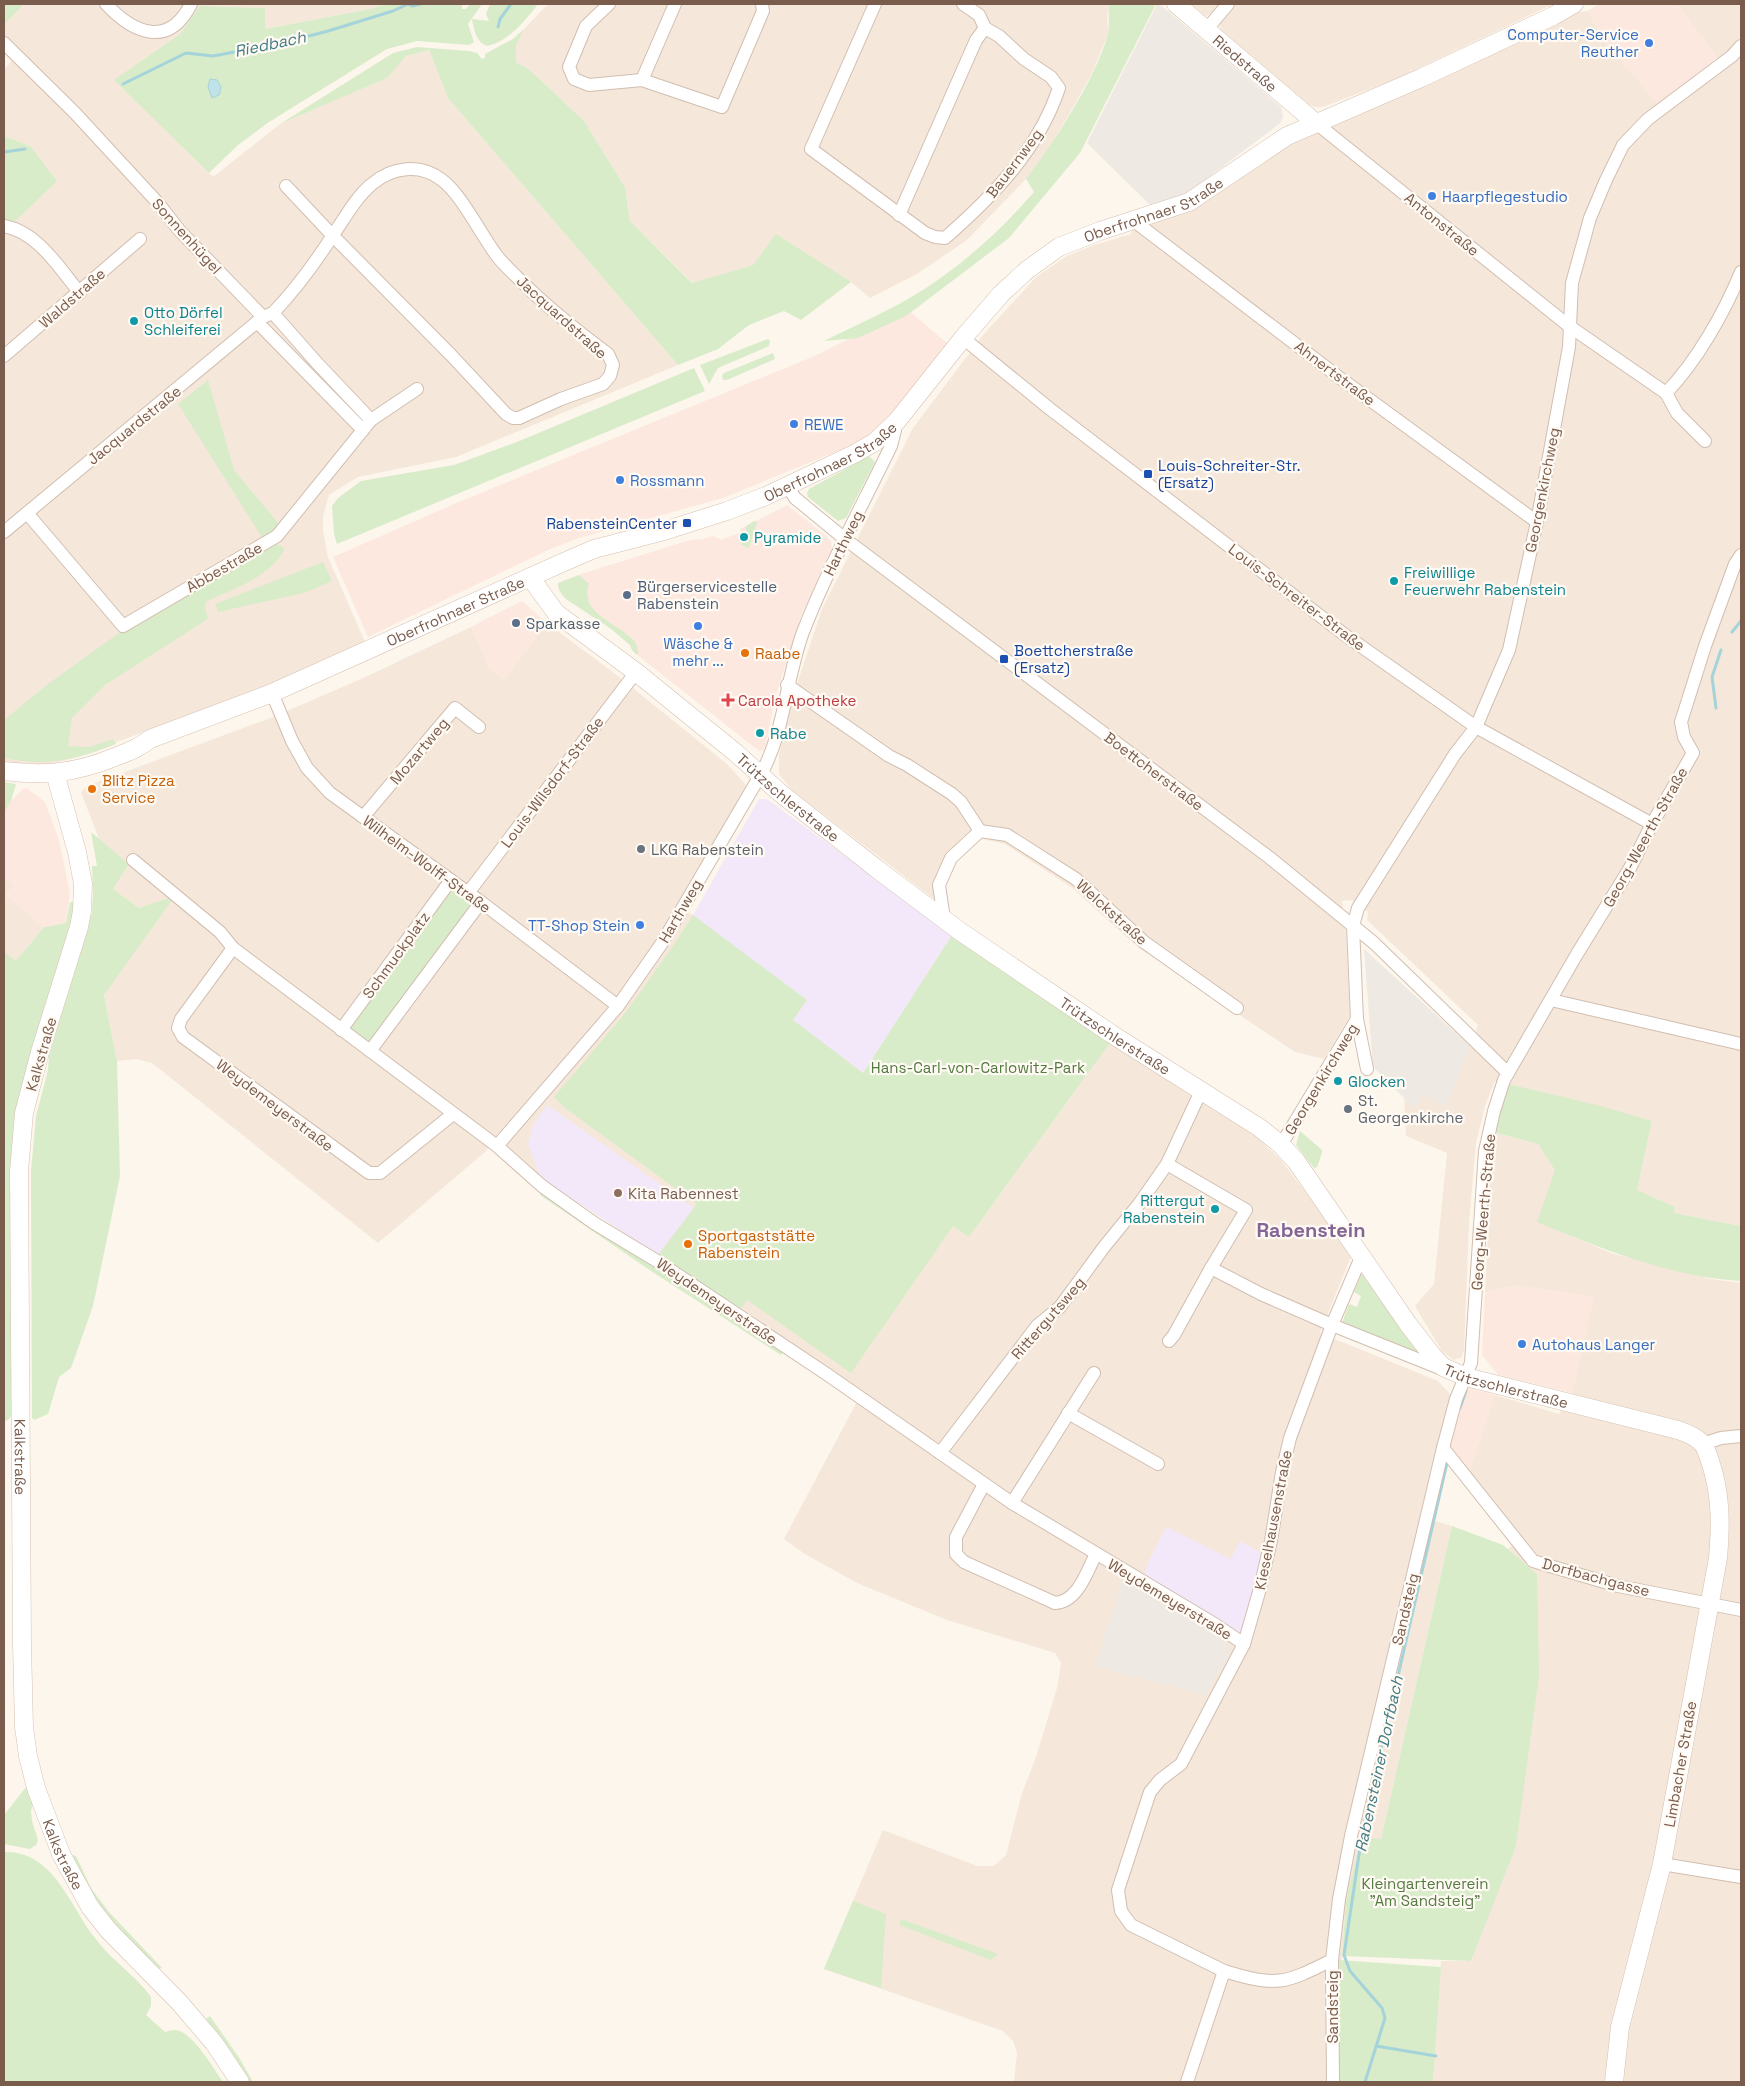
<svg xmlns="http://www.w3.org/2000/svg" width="1745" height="2086" font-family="'Space Grotesk',sans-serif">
<rect width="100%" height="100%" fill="#fdf6ec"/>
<g fill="#f5e8da">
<path d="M24 4H387L370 9 265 29V8L200 6 180 34 115 80 213 177 280 124 386 78 406 56 429 50 448 98 678 365 456 457 358 477 329 495 323 517V531L328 557 365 642 268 685 80 756 48 765 23 763 22 773 4 771V223L30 146 4 136V70L11 61 4 53V25Z"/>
<path d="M548 4H1109L1107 18 1109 32 1092 73 1074 106 1045 155 1026 179 967 240 917 274 870 298 851 282 753 265 693 283 630 221 625 187 584 121 530 70 516 62V44L524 29Z"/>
<path d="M1192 4H1222L1213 14 1205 16Z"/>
<path d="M1236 4H1553L1396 79 1323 107H1316L1310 105 1220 30V23Z"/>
<path d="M1677 4H1741V1226L1674 1213 1675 1207 1637 1190 1652 1121 1495 1081 1485 1106 1476 1143 1469 1222 1464 1351 1461 1358 1453 1360 1442 1351 1415 1306 1434 1284 1447 1153 1406 1136 1404 1098 1415 1109 1424 1094 1445 1107 1478 1025 1367 920 1368 912 1351 900 1342 901 1346 933 1350 1016 1324 1059 1295 1052 1139 948 1071 887 1005 844 982 839 956 862 945 887 947 909 792 790 779 774V754L796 687 822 609 913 428 983 335 1036 277 1067 256 1091 246 1131 234 1134 221 1265 150 1553 16 1588 11 1602 38 1658 104 1733 61 1717 58Z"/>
<path d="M547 623 614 673 706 747 728 765 747 786 682 909 693 915 807 1000 969 1237 1110 1043 1255 1136 1281 1160 1352 1254 1320 1333 1438 1381 1454 1398 1424 1518 1452 1526 1381 1839 1346 1901 1342 1957 1337 2082H1014L1017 2053 1013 2041 1003 2031 824 1969 883 1830 977 1866H994L1006 1855 1022 1793 1035 1760 1057 1688 1061 1663 1055 1653 947 1620 857 1583 805 1554 784 1539 861 1394 658 1255 541 1178 494 1140 485 1152 378 1243 152 1063 136 1059 117 1061 104 995 174 897 139 908 113 889 129 864 99 839 81 792 87 786 273 717 361 679 471 627 490 669 504 679Z"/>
<path d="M4 876 14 885 6 895 44 927 16 961 4 951Z"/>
<path d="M1493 1132 1538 1144 1556 1170 1538 1222 1611 1253 1711 1279 1741 1283V2082H1433L1441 1961H1472L1537 1574 1508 1549 1521 1536 1469 1472 1495 1395 1559 1414 1572 1393 1593 1297 1521 1286 1499 1288 1485 1293Z"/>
</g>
<g fill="#fde8e0">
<path d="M1599 4H1677L1717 58 1658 104 1602 38 1588 11Z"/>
<path d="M907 309 947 343 892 413 870 434 850 446 723 498 576 539 548 550 368 637 333 557 454 504 817 355Z"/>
<path d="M787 505 824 534 831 541 832 550 800 619 775 698 766 744 763 750 759 751 636 654 632 650 630 645 610 628 566 599 558 588V583L584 573 690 540 703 539 713 536 721 540 741 532 740 529Z"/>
<path d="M522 601 547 623 504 679 490 669 471 627Z"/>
<path d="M24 788 28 789 45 802 59 840 70 893 66 923 44 927 6 895 14 885 4 876V813L11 801Z"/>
<path d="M1521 1286 1594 1297 1572 1393 1498 1375 1482 1355 1485 1293 1499 1288Z"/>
<path d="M1469 1388 1495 1395 1469 1472 1446 1446 1457 1404Z"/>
</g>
<g fill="#efe9e4">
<path d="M1157 4 1162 6 1281 107 1283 116 1281 122 1270 131 1186 194 1170 202 1150 205 1087 143Z"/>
<path d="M1364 949 1470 1046 1445 1107 1424 1094 1415 1109 1373 1067Z"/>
<path d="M1123 1580 1226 1639 1231 1652 1205 1695 1095 1666Z"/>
</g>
<g fill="#f3e8fa">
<path d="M759 799H767L952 935 863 1073 793 1020 807 1000 693 915Z"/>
<path d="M547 1105 694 1208 658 1255 541 1178 528 1144 534 1123Z"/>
<path d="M1166 1527 1231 1559 1240 1541 1263 1554 1244 1630 1238 1632 1145 1577 1147 1565Z"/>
</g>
<g fill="#d8ecc9">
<path d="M4 4H24L4 25Z"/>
<path d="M387 4H462V9H466L470 4H482L468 24 474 42 469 45 417 41 387 49 269 122 238 145 209 173 114 80 180 34 200 6 265 8V29L370 9Z"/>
<path d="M490 4H538C526 20 508 42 487 46 476 42 474 30 472 19L489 21 486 14Z"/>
<path d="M1109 4H1156L1080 153 1009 238 906 316 858 338 824 341C858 324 894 309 926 288 967 261 1002 229 1034 192L1026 179C1055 141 1095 80 1108 34 1110 27 1108 13 1109 4Z"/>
<path d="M524 29 516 45V62L530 70 584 121 625 187 630 221 692 283 753 265 776 234 851 282 801 320 784 311 749 325 718 349 678 365 448 98 429 50 406 56 387 78 280 124 393 53 417 47 469 51 477 53 482 59 485 58V54L513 39Z"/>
<path d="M4 136 30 146 57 181 12 224 4 223Z"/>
<path d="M768 339 770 341 769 346 718 368 709 384 700 365Z"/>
<path d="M773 353 775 359 727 380H723L722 376 724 373Z"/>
<path d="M694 368 705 391 337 544 334 534 332 506 338 498 361 481 454 465 517 442Z"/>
<path d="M208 380 234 470 279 524 263 539 178 404Z"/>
<path d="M869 456 875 462 846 518 838 521 808 497 807 493 809 489Z"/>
<path d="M754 521 757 522 749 548 740 544 750 538 745 527Z"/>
<path d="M276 543 285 549C269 577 237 588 209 600L206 602 205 609 208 618 203 622 105 685 72 718 68 746 89 747 113 739 116 744C76 760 46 767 4 758V720L48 684 126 628Z"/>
<path d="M323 562 332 581 304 593 218 612 215 604Z"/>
<path d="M579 575 589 584C578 614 621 624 635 642 637 645 638 650 638 654H636L632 650 630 645 610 628 566 599C561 594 558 590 558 583Z"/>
<path d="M4 782 16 784 11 801 4 813Z"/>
<path d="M91 832 129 864 113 889 139 908 175 896 104 995 117 1061 120 1176 93 1306 71 1368 59 1377 48 1414 34 1420 32 1418 31 1171 36 1116 48 1070 49 1056 92 913 93 894 92 866H97Z"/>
<path d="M451 880 481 902 370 1051 341 1030Z"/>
<path d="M70 902H76L75 910 35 1051 12 1412 10 1418 6 1421 4 1420V951L16 961 44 927 66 923Z"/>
<path d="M693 915 807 1000 793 1020 863 1073 952 935 1110 1043 969 1237 953 1226 851 1373 747 1300 739 1312 658 1255 697 1204 565 1108 554 1097 626 1012 671 949Z"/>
<path d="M1508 1084 1597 1105 1652 1121 1637 1190 1675 1207 1674 1213 1741 1226V1281C1670 1277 1602 1249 1537 1222L1555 1170 1538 1144 1493 1132Z"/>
<path d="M1300 1131 1322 1150V1153L1317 1167 1314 1168 1296 1145Z"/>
<path d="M540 1192 784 1351 781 1355 651 1271 540 1195Z"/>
<path d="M1362 1273 1427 1360 1342 1323 1349 1304 1357 1307 1361 1296 1354 1292Z"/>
<path d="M1452 1526 1503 1545 1537 1574 1539 1675 1516 1846 1471 1961 1342 1956 1346 1901 1361 1838 1381 1839Z"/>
<path d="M26 1787 33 1803 31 1811 32 1821 38 1840 36 1845 30 1849 4 1844V1815Z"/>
<path d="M4 1852C53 1850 70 1906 95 1938 111 1960 135 1975 151 1997V2006L146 2015 165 2032C171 2030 175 2029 180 2031 197 2039 213 2068 223 2082H4Z"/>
<path d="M72 1855 76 1856 91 1888 109 1912 162 1968 158 1969 107 1915 89 1889Z"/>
<path d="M853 1901 886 1914 881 1988 824 1969Z"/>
<path d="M901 1919 998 1954 991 1960 899 1925Z"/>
<path d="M1338 1960 1441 1967 1433 2082H1337Z"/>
<path d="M210 2016 240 2059 253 2082H249L231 2051 206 2019Z"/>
</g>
<path fill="#bfe3e8" stroke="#a5d3da" d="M210 79 217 80 221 87 219 95 212 98 208 87Z"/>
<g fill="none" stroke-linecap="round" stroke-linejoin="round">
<g stroke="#a5d3da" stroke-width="3">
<path d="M498 27 500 19 511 4"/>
<path d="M123 84 186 53 213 56 282 43 328 31 393 11 408 4 413 6 420 4"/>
<path d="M4 152 25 149"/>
<path d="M1732 632 1741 621"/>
<path d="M1716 708 1712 677 1721 650"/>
<path d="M1460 1408 1466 1391"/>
<path d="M1376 2046 1436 2056"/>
<path d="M1365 2082 1385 2018 1382 2008 1350 1971 1344 1955 1363 1828 1447 1463"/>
</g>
<defs>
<g id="street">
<path d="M106 4C134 34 169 48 191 4"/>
<path d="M609 4 586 26 569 67 574 79 589 85 642 80 722 107 763 11 762 4"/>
<path d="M875 4 811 149 925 233 935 237 945 238C992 197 1039 149 1059 88L1051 77 1024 59 999 36 985 28 979 15 963 4"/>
<path d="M1206 30 1228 4"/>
<path d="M4 43 75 113 158 203 179 230 263 317"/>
<path d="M642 80 675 4"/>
<path d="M1316 123 1569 326 1666 393C1697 361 1724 313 1741 272"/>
<path d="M899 215 976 40 985 28"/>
<path d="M1134 221 1340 378 1537 522"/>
<path d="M4 226C38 232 59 268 80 293"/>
<path d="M273 313C296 289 315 263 333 235 345 218 356 197 372 184 392 167 420 163 442 180 462 195 481 235 497 256 504 265 513 273 521 281 548 308 577 331 608 354L613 365 610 376 603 384 561 399 519 418H513L506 414 451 355 333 236 286 186"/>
<path d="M258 323 363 430"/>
<path d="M963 338 1050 409 1345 635 1476 727 1652 824"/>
<path d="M4 356 140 239"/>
<path d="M1666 393 1677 413 1705 441"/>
<path d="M787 486 795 498 845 539 1270 858 1374 943 1508 1073"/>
<path d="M27 513 123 626 277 536 371 420 417 389"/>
<path d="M4 532 263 317 273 313 317 363 371 420"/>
<path d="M787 685 889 756 907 765 952 794 961 802 980 831"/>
<path d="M272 693 292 741 307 768 330 793 481 902 618 1006"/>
<path d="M363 817 455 708 479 727"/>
<path d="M133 860 220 932 233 948 497 1146 542 1186 594 1223 657 1261 828 1375 1012 1503"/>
<path d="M468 893 636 672"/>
<path d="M944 919 939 885 951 858 980 831 1007 835 1076 879 1144 942 1237 1008"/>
<path d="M233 948 181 1019 178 1028 183 1037 369 1173H380L453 1114"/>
<path d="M1551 1000 1741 1044"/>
<path d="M1357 1019 1367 1069"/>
<path d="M341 1030 451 880"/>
<path d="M370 1051 481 902"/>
<path d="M1281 1145 1357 1019 1353 926 1358 908 1455 754 1476 727 1509 650 1537 522 1569 347 1572 283 1590 218 1606 180 1623 145 1648 119 1732 56 1741 46"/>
<path d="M497 1146 618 1006 662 943 761 774C785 731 786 678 803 632 828 568 861 508 891 446L897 422"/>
<path d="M1167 1164 1246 1210 1211 1268 1174 1335 1169 1341"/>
<path d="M1211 1268 1261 1294 1332 1325 1447 1371"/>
<path d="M1094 1373 1012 1503 1216 1625 1244 1644"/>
<path d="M1068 1413 1158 1464"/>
<path d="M1703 1444 1721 1438 1741 1436"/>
<path d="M1443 1448 1533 1561 1618 1586 1741 1610"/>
<path d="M940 1453 1037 1326 1060 1307 1104 1247 1139 1204 1167 1164 1201 1091"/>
<path d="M984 1484 956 1537V1554L964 1562 1055 1603C1078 1602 1087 1571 1096 1554"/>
<path d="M1662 1864 1741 1877"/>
<path d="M1224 1971C1277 1987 1284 1984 1332 1960"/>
<path d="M1187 2082 1224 1971 1131 1925 1121 1911 1118 1890 1150 1792 1160 1780 1181 1764 1244 1644 1259 1592 1271 1541 1282 1472 1290 1438 1332 1325 1362 1255"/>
<path d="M1333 2082 1332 1960 1339 1899 1351 1836 1443 1448 1456 1399 1471 1363 1485 1151 1494 1111 1504 1080 1577 954 1630 868 1652 824 1693 753 1684 737 1681 722 1705 646 1735 564 1741 555"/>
</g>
<g id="secondary">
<path id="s1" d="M1176 4 1316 123"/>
<path id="s2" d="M530 577 556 613 636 672 736 753 779 792 877 869 961 932 1110 1033 1260 1128 1281 1145 1296 1161 1408 1324 1432 1355 1443 1367 1466 1377 1678 1430C1687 1433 1695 1436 1702 1443 1706 1448 1708 1455 1710 1461 1721 1493 1721 1524 1718 1558L1662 1864 1620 2027 1614 2082"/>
<path id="s3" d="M4 771C45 776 76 773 115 757 128 752 139 748 150 739L272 693 564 562 594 549 664 531 727 511 766 496 854 454 875 442 897 421 963 338 1001 294 1027 270 1059 247 1100 231 1189 202 1287 136 1421 78 1553 16 1574 4"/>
<path id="s4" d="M55 773 77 852 83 884 82 911 79 927 40 1052 24 1113 19 1171 22 1644 24 1727 28 1756 36 1788 61 1854 90 1907 109 1931 179 2002 214 2043 240 2082"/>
</g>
</defs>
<use href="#street" stroke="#d1beb0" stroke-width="14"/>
<use href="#secondary" stroke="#d6c0b0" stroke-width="19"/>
<use href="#street" stroke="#fff" stroke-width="12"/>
<use href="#secondary" stroke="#fff" stroke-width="18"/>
</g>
<g fill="#3f7fe0" stroke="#fffaf3" stroke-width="2">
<circle cx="1649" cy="43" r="5"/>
<circle cx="1432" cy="196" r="5"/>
<circle cx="794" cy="424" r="5"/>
<circle cx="620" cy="480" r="5"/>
<circle cx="698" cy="626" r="5"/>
<circle cx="640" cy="925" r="5"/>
<circle cx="1522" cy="1344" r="5"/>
</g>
<g fill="#0f9aa8" stroke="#fffaf3" stroke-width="2">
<circle cx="134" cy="321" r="5"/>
<circle cx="744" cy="537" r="5"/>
<circle cx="1394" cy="581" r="5"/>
<circle cx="760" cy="733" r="5"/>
<circle cx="1338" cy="1081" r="5"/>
<circle cx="1215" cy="1209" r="5"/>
</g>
<g fill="#1a4fb4" stroke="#fffaf3" stroke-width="2">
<rect x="1143" y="469" width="10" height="10" rx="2.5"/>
<rect x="682" y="518" width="10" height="10" rx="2.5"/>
<rect x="999" y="654" width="10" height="10" rx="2.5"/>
</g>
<g fill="#5c6f8a" stroke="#fffaf3" stroke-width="2">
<circle cx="627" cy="595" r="5"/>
<circle cx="516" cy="623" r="5"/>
</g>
<g fill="#e8710a" stroke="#fffaf3" stroke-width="2">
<circle cx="745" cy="653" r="5"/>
<circle cx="92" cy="789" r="5"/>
<circle cx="688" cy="1244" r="5"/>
</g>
<path fill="#e0444e" stroke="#fffaf3" stroke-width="2" d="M725.5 692.5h5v5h5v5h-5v5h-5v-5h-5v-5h5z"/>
<g fill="#6b7280" stroke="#fffaf3" stroke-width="2">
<circle cx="641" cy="849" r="5"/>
<circle cx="1348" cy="1109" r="5"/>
</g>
<circle fill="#8d6e63" stroke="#fffaf3" stroke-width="2" cx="618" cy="1193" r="5"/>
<g text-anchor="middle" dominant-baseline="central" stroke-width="4.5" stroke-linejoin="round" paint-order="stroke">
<g font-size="15" fill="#366cbe" stroke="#fffaf3" text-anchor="start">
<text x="1639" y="34" text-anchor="end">Computer-Service<tspan x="1639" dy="17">Reuther</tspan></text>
<text x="1442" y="196">Haarpflegestudio</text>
<text x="804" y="424">REWE</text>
<text x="630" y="480">Rossmann</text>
<text x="698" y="643" text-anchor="middle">Wäsche &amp;<tspan x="698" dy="17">mehr ...</tspan></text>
<text x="630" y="925" text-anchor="end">TT-Shop Stein</text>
<text x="1532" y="1344">Autohaus Langer</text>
</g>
<g font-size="15" fill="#7a5c4d" stroke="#fffaf3">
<text stroke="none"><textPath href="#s1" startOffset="91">Riedstraße</textPath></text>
<text transform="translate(1014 163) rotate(-53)">Bauernweg</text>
<text stroke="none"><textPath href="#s3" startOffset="1309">Oberfrohnaer Straße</textPath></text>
<text transform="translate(1442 224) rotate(39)">Antonstraße</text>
<text transform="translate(187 236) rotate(48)">Sonnenhügel</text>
<text transform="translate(72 298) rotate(-41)">Waldstraße</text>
<text transform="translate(562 317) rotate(42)">Jacquardstraße</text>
<text transform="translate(1335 373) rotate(37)">Ahnertstraße</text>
<text transform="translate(134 425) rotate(-39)">Jacquardstraße</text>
<text stroke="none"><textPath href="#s3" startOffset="889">Oberfrohnaer Straße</textPath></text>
<text transform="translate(1542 490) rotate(-79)">Georgenkirchweg</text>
<text transform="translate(843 543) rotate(-64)">Harthweg</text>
<text transform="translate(224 567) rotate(-30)">Abbestraße</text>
<text transform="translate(1297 597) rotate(37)">Louis-Schreiter-Straße</text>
<text stroke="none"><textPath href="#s3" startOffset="484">Oberfrohnaer Straße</textPath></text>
<text transform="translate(419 751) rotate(-50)">Mozartweg</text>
<text transform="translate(1154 771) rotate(37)">Boettcherstraße</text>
<text transform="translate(552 782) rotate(-53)">Louis-Wilsdorf-Straße</text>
<text stroke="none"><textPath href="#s2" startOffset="341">Trützschlerstraße</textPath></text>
<text transform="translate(1645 837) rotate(-61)">Georg-Weerth-Straße</text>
<text transform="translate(427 864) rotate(36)">Wilhelm-Wolff-Straße</text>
<text transform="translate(680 911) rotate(-60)">Harthweg</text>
<text transform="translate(1112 912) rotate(42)">Welckstraße</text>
<text transform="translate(396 955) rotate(-54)">Schmuckplatz</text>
<text stroke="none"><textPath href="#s2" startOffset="746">Trützschlerstraße</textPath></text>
<text transform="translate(41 1054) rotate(-74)">Kalkstraße</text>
<text transform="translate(1321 1079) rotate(-59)">Georgenkirchweg</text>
<text transform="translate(275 1105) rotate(37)">Weydemeyerstraße</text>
<text transform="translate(1483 1212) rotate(-85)">Georg-Weerth-Straße</text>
<text transform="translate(717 1301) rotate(34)">Weydemeyerstraße</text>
<text transform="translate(1048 1318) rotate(-49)">Rittergutsweg</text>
<text stroke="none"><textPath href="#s2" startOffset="1286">Trützschlerstraße</textPath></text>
<text stroke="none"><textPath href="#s4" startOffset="696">Kalkstraße</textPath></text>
<text transform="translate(1273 1520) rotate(-79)">Kieselhausenstraße</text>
<text transform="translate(1596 1577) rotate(15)">Dorfbachgasse</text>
<text transform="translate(1170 1599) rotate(31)">Weydemeyerstraße</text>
<text transform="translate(1405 1609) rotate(-77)">Sandsteig</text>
<text transform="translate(1680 1764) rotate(-80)">Limbacher Straße</text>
<text stroke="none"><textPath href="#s4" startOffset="1100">Kalkstraße</textPath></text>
<text transform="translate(1332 2007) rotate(-90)">Sandsteig</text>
</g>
<g font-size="15" fill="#0d838f" stroke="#fffaf3" text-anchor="start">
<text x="144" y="312">Otto Dörfel<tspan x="144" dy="17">Schleiferei</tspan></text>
<text x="754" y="537">Pyramide</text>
<text x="1404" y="572">Freiwillige<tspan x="1404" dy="17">Feuerwehr Rabenstein</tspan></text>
<text x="770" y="733">Rabe</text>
<text x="1348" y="1081">Glocken</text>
<text x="1205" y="1200" text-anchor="end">Rittergut<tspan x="1205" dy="17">Rabenstein</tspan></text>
</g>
<g font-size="15" fill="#164399" stroke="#fffaf3" text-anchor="start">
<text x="1158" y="465">Louis-Schreiter-Str.<tspan x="1158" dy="17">(Ersatz)</tspan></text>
<text x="677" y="523" text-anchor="end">RabensteinCenter</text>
<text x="1014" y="650">Boettcherstraße<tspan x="1014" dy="17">(Ersatz)</tspan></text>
</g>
<g font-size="15" fill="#4e5e75" stroke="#fffaf3" text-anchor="start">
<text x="637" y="586">Bürgerservicestelle<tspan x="637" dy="17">Rabenstein</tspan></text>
<text x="526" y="623">Sparkasse</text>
</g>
<g font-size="15" fill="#c56008" stroke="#fffaf3" text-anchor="start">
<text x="755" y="653">Raabe</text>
<text x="102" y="780">Blitz Pizza<tspan x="102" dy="17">Service</tspan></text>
<text x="698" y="1235">Sportgaststätte<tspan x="698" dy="17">Rabenstein</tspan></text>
</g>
<g font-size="15" fill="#be3a42" stroke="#fffaf3" text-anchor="start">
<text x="738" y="700">Carola Apotheke</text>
</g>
<g font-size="15" fill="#5b616d" stroke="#fffaf3" text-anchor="start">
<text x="651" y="849">LKG Rabenstein</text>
<text x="1358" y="1100">St.<tspan x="1358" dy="17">Georgenkirche</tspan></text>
</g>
<g font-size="15" fill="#537a41" stroke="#fffaf3">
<text x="978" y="1067">Hans-Carl-von-Carlowitz-Park</text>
<text x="1425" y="1883">Kleingartenverein<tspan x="1425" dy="17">"Am Sandsteig"</tspan></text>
</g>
<g font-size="15" fill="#785e54" stroke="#fffaf3" text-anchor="start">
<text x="628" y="1193">Kita Rabennest</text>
</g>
<g font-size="16" font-style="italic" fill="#437c86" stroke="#fffaf3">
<text transform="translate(270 44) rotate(-12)">Riedbach</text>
<text transform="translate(1379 1764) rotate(-78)">Rabensteiner Dorfbach</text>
</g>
<g font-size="20" font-weight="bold" fill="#846695" stroke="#fffaf3">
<text x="1311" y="1230">Rabenstein</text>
</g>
</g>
<rect width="1745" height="2086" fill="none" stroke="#7a5c4d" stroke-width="10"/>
</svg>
